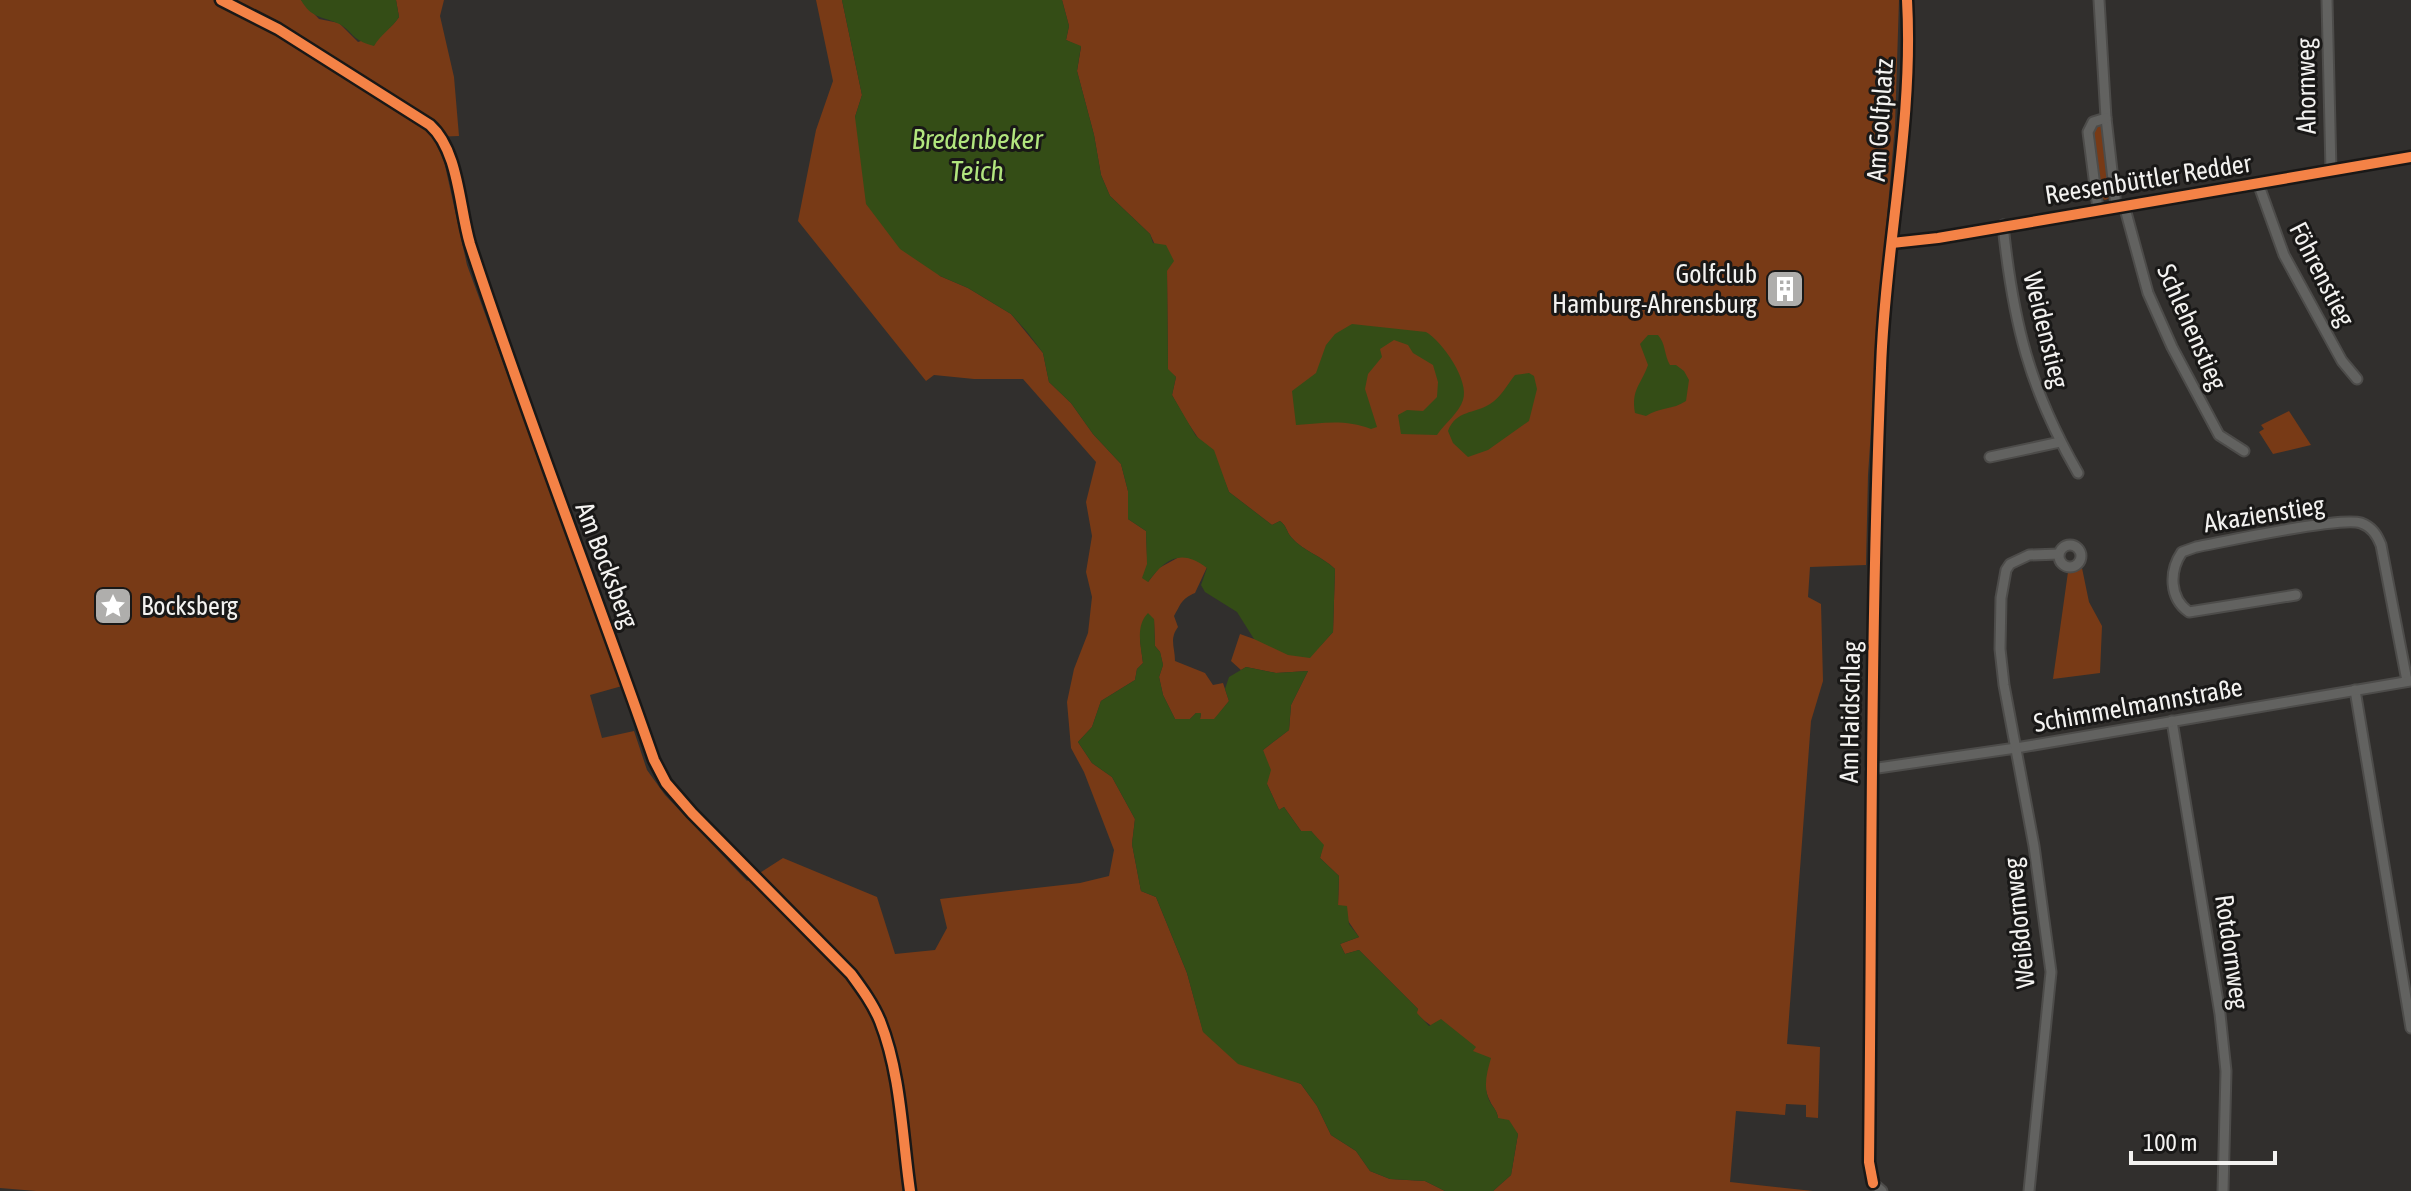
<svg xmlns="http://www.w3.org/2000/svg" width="2411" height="1191" font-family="'Asap Condensed',sans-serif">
<rect width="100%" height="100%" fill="#312f2d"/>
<g fill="#783a16">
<path d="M0 0H301L319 19 339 23 358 42C376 37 388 33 399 17L396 0H444L440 16 454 77 459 136 433 137 444 161 467 265 622 686 590 695 602 738 634 731 647 770 665 795 747 881 783 858 877 897 895 954 935 950 947 928 940 899 1080 883 1109 876 1114 850 1084 772 1071 748 1067 702 1074 669 1088 633 1092 597 1086 572 1092 536 1086 502 1096 462 1023 379H974L934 375 926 381 798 221 816 130 833 81 816 0H842L862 95 855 117 940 276 968 288 1011 314 1043 353 1049 382 1071 403 1093 434 1121 464 1128 491V519L1146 531 1148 582 1159 568 1181 556 1195 559 1207 567 1195 593C1181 599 1181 604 1174 616L1178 627C1169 639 1175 648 1175 661L1205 673 1213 685 1223 683 1229 701 1214 720 1200 719 1201 714 1196 713 1190 719H1175L1163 695 1159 677 1163 665 1160 652 1155 646 1154 619 1140 640 1143 663 1137 669 1135 680 1101 701 1092 727 1078 742 1092 763 1112 777 1135 819 1132 844 1141 891 1156 897 1187 973 1203 1031 1215 1041 1301 1084 1317 1106 1331 1135 1356 1151 1370 1171 1390 1179 1425 1181 1445 1191H36L0 1188Z"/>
<path d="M1062 0H1899L1895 126 1880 297 1868 475 1866 565 1810 567 1808 597 1821 604 1823 681 1811 721 1787 1044 1820 1047 1818 1118 1806 1117V1105L1786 1104 1785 1115 1736 1111 1730 1182 1813 1191H1493L1511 1175 1518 1134 1498 1118C1497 1110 1493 1108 1490 1101 1482 1086 1485 1060 1469 1048 1451 1035 1433 1031 1416 1013L1418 1009 1359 950 1345 954 1340 944 1359 937 1338 906 1339 876 1320 858 1323 845 1311 831H1301L1284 807 1279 810 1267 784 1263 750 1289 730 1291 705 1308 671 1276 673 1246 667 1241 670 1231 661 1240 634 1254 639 1321 645 1333 632 1335 569C1322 556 1304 552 1291 537 1286 531 1287 526 1280 521L1272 525 1229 492 1221 472 1186 420 1172 395 1176 377 1168 370 1167 271 1150 234 1110 196 1101 175 1094 135 1077 71 1081 47 1066 40 1069 26Z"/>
<path d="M2102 123 2110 198 2105 200 2100 197 2091 132 2094 125Z"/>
<path d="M2289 411 2311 445 2273 454 2259 432 2264 429 2261 425Z"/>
<path d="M2082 568 2089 602 2102 626 2100 673 2053 679 2068 572Z"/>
</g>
<g fill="#344d16">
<path d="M301 0H396L399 17C392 28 381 34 374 46 350 40 353 30 337 23 321 16 311 18 301 0Z"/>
<path d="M842 0H1062L1069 26 1066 40 1081 46 1077 71 1094 135 1101 175 1110 196 1150 234 1153 243 1166 245 1174 261 1167 271 1168 369 1176 377 1172 395 1196 436 1214 450 1229 492 1272 525 1280 521C1287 526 1286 531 1291 537 1304 552 1322 556 1335 569L1333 632 1310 658 1288 655 1254 639 1237 612 1205 592 1201 585 1207 568C1181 548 1165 559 1148 582L1142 578 1147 564 1146 531 1128 519V491L1121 464 1093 434 1071 403 1049 382 1043 353 1028 333 1011 314 968 288 940 276 900 249 866 204 855 117 862 95Z"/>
<path d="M1352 324 1426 332C1442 341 1470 381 1463 400 1459 413 1445 423 1437 435L1401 434 1398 415 1407 410 1423 411 1437 397 1438 382 1433 365 1413 353 1408 345 1394 340 1380 349 1382 357 1368 374 1365 389 1377 427 1371 429C1346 419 1323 423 1296 425L1292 391 1316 373 1326 345 1335 334Z"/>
<path d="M1648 335H1658C1666 344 1664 355 1670 365H1676L1684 371 1689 380 1686 401C1673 410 1659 407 1646 416L1635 413C1631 389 1641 385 1648 365L1640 344Z"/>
<path d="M1529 373 1534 376 1537 389 1529 421 1488 450 1468 457 1453 443 1448 431C1456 410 1474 414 1490 404 1501 397 1507 385 1515 375Z"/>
<path d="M1148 613 1154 619 1155 646 1160 652 1163 665 1159 677 1163 695 1175 719H1190L1196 713H1201L1200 719H1214L1229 701 1225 689 1229 677 1246 667 1276 673 1308 671 1291 705 1289 730 1263 750 1271 770 1267 784 1279 810 1284 807 1301 831H1311L1324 845 1320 858 1339 876 1338 905 1347 906 1349 924 1359 937 1340 944 1345 954 1359 950 1418 1009 1417 1013 1429 1026 1441 1019 1476 1047 1473 1051 1491 1058C1487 1072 1483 1086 1489 1100 1492 1107 1497 1109 1498 1118L1509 1120 1518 1134 1511 1175 1493 1191H1445L1425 1181 1390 1179 1370 1171 1356 1151 1331 1135 1317 1106 1301 1084 1238 1064 1203 1032 1187 973 1156 897 1141 891 1132 844 1135 819 1112 777 1092 763 1078 742 1092 727 1101 701 1135 680 1137 669 1143 663C1141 647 1135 626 1148 613Z"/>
</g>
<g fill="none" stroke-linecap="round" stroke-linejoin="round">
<defs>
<g id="street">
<path d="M221 0 278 29 430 125C459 151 459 207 470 244 527 418 594 587 654 760L666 783 692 813 851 974C862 989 873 1004 880 1021 901 1074 902 1135 910 1191"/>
<path d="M2099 0 2106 118 2116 206"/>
<path d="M2327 0 2331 171"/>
<path d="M2258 183 2284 255 2342 361 2357 379"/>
<path d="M2124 205 2148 293 2172 347 2219 435 2244 451"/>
<path d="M2098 209 2088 132 2093 122 2106 118"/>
<path d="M2003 225C2013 322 2029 388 2078 473"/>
<path d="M1892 243 1938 238 2411 157"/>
<path d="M1990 457 2060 442"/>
<circle cx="2070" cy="556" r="11"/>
<path d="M2296 595 2189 612C2169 598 2169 571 2182 552L2196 547C2223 542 2341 516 2361 523 2372 527 2377 535 2381 545L2407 681"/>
<path d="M2355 690 2411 1028"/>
<path d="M2172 721 2220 1014 2226 1071 2223 1191"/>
<path d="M1871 769 2016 748 2411 681"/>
<path d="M1873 1183 1869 1162C1872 898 1870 633 1881 368 1885 246 1914 123 1907 0"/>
<path d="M1873 1183 1882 1191"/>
<path d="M2029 1191 2051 972 2034 846 2004 685 2000 649 2001 598 2006 570 2010 564 2029 555 2059 554"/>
</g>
</defs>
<use href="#street" stroke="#4d4c4a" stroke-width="13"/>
<use href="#street" stroke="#626260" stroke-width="9"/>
<defs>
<g id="cycleway">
<path d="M221 0 278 29 430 125C459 151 459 207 470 244 527 418 594 587 654 760L666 783 692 813 851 974C862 989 873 1004 880 1021 901 1074 902 1135 910 1191"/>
<path d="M1892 243 1938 238 2411 157"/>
<path d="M1873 1183 1869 1162C1872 898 1870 633 1881 368 1885 246 1914 123 1907 0"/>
</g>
</defs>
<use href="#cycleway" stroke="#191817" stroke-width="15"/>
<use href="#cycleway" stroke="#f48246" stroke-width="10"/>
</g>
<defs>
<symbol id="building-square" viewBox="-11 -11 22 22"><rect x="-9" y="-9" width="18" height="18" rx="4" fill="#afaeac" stroke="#191817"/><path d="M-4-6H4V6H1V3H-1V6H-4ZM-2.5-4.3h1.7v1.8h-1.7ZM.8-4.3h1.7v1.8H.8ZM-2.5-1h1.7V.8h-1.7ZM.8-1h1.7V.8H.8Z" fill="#fff"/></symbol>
<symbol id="sight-square" viewBox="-11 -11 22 22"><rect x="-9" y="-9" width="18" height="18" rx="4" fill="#afaeac" stroke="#191817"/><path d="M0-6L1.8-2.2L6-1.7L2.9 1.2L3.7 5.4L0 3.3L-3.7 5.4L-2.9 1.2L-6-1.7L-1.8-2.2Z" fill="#fff"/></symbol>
</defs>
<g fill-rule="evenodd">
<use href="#building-square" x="1763" y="267" width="44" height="44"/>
<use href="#sight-square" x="91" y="584" width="44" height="44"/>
</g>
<g text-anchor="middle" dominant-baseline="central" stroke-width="6" stroke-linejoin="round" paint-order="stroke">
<g font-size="26" fill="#f3f2f0" stroke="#191817">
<text transform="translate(2306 86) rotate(-91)">Ahornweg</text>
<text transform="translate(1880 120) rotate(-86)">Am Golfplatz</text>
<text transform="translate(2148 179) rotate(-9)">Reesenbüttler Redder</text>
<text transform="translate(2322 274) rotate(63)">Föhrenstieg</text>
<text transform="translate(2192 327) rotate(66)">Schlehenstieg</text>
<text transform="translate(2046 330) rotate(76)">Weidenstieg</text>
<text transform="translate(2264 514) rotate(-9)">Akazienstieg</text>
<text transform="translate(607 565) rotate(69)">Am Bocksberg</text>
<text transform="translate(2138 705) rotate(-10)">Schimmelmannstraße</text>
<text transform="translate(1850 712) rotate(-89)">Am Haidschlag</text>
<text transform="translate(2019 923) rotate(-96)">Weißdornweg</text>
<text transform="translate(2232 952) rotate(82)">Rotdornweg</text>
</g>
<g font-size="26" fill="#f3f2f0" stroke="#191817" text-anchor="end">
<text x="1757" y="274">Golfclub<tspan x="1757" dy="30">Hamburg-Ahrensburg</tspan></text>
<text x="141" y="606" text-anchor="start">Bocksberg</text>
</g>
<g font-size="28" font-style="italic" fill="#b2e67e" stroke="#191817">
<text x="977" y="139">Bredenbeker<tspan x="977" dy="32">Teich</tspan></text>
</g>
</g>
<path d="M2131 1151v12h144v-12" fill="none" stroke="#f3f2f0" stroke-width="4"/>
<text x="2143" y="1151" font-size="24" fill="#f3f2f0" stroke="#191817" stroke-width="6" paint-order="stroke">100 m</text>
</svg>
